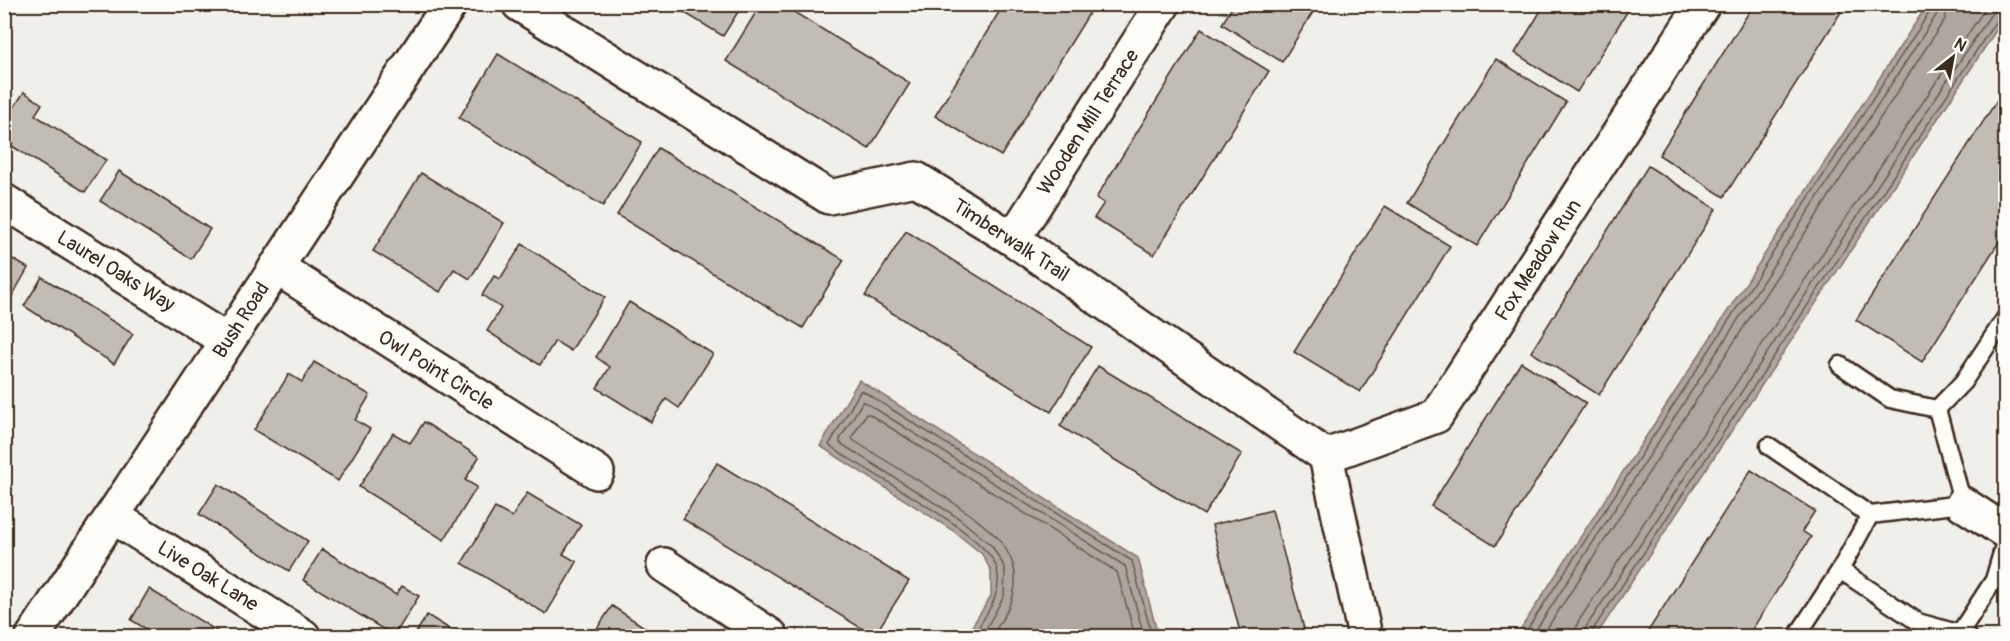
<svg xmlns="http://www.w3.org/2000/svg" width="2010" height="641" font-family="Pangolin,sans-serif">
<rect width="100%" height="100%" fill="#f1efea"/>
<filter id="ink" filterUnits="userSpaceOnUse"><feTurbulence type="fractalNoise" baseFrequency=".0167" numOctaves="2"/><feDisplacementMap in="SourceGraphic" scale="12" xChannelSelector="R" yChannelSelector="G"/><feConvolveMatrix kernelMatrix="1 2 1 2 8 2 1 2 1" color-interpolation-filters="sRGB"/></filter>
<g filter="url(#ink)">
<g fill="#aea69f" stroke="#80746b" stroke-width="1.5">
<path d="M1927 5H2005V17L1596 636H1516Z"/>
<path d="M859 380 1138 558 1158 636H966L991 596V571L982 554 952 530 820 446Z"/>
</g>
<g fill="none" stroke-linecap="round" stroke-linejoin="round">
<g stroke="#695c52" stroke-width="1.5">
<path d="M973 636C985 616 1003 595 997 569 989 533 863 471 829 445L861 390 1132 561 1152 636"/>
<path d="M982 636 1004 596 1005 568 992 546 960 519 840 443V439L863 401 1125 566 1144 636"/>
<path d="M992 636C1006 614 1021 592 1013 564 1010 556 1003 543 997 537 958 500 898 470 853 440L852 437 866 414H869L1117 572 1135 636"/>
<path d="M1523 636 1931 10 1932 4"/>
<path d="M1532 636 1937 14 1939 4"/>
<path d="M1542 636 1945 19 1948 4"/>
<path d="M1574 636 1578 622 1988 4"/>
<path d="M1583 636 1586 627 1991 14 1998 9 2006 7"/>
<path d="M1591 636 1592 631 1998 18 2006 15"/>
</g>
</g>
<g fill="#c1bcb4" stroke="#3b2a1e" stroke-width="1.5">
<path d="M670 4H743L723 36Z"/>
<path d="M761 4H781L910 83 869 149 726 61Z"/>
<path d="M1004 4H1095L1001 156 935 116Z"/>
<path d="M1234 4H1318L1282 62 1222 24Z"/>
<path d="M1545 4H1632L1577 92 1515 53Z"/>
<path d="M1754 4H1829L1841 12 1724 197 1659 155Z"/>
<path d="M1201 29 1269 71 1154 255 1094 218 1104 203 1096 198Z"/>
<path d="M498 54 642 142 603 206 459 118Z"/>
<path d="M1496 59 1566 102 1477 246 1407 203Z"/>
<path d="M2006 86V231L1922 362 1856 320Z"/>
<path d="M24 92 42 104 35 115 106 160 85 192 4 141V123Z"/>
<path d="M658 148 844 260 803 328 617 215Z"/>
<path d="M1648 166 1716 209 1599 395 1531 352Z"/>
<path d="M119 171 210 229 191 259 100 201Z"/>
<path d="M421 173 504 223 470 279 454 269 440 292 373 251Z"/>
<path d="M1385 206 1450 246 1360 392 1294 352Z"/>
<path d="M906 231 1091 347 1051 412 865 296Z"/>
<path d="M522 244 605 297 571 351 555 341 540 365 487 331 501 308 482 295 494 276 500 279Z"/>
<path d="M4 254 28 268 11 298 4 294Z"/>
<path d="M42 277 133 334 114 364 24 306Z"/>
<path d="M629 302 713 354 679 408 666 399 651 422 597 388 610 367 596 357Z"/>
<path d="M314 362 370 395 355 420 370 429 338 481 254 430 289 374 302 382Z"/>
<path d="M1521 362 1586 403 1495 546 1431 506Z"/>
<path d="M1098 366 1242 454 1204 515 1060 426Z"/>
<path d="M424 422 479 457 465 480 477 487 444 540 359 487 393 433 410 443Z"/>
<path d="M717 463 909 581 874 636 683 519Z"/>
<path d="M1751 470 1815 511 1802 531 1811 537 1748 636H1645Z"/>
<path d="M218 484 308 541 289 571 199 514Z"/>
<path d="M527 493 581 525 563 554 577 562 546 614 462 563 495 508 512 517Z"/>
<path d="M1272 510 1306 636H1241L1212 525Z"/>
<path d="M322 549 396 595 402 586 419 596 394 636 303 580Z"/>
<path d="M149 589 225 636H158L131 620Z"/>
<path d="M612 606 658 636H592Z"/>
<path d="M427 615 461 636H414Z"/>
</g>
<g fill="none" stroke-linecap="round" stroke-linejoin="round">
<defs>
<g id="service">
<path d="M1840 365 1890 399 1937 409 1963 504 1870 515"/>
<path d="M1937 409 1963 382 2006 317"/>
<path d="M1769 446 1870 515 1840 570"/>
<path d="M1959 634 1994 580 2006 539"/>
<path d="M1797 636 1840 570 1918 622 1968 636"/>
</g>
<g id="minor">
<path d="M519 4 829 197 916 179 1013 239 1326 456 1365 636"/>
<path d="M4 201 227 341"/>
<path d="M1013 239 1163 4"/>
<path d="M276 267 597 472"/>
<path d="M1326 456 1436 416 1703 4"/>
<path d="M1963 504 2006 532"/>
<path d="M112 516 303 636"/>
<path d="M664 565 771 636"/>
<path d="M33 636 450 4"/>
</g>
</defs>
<use href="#service" stroke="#3b2a1e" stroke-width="21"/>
<use href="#minor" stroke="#3b2a1e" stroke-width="38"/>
<use href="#service" stroke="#fdfcf7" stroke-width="16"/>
<use href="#minor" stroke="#fdfcf7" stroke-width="33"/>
</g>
</g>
<g text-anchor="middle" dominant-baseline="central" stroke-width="4.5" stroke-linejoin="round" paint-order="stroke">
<g font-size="20" fill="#3b2a1e" stroke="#fdfcf7">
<text transform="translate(1088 122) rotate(-57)">Wooden Mill Terrace</text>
<text transform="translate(1011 240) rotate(33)">Timberwalk Trail</text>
<text transform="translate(1538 260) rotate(-57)">Fox Meadow Run</text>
<text transform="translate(116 271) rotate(32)">Laurel Oaks Way</text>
<text transform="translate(241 320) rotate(-57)">Bush Road</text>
<text transform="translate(436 370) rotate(32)">Owl Point Circle</text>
<text transform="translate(208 576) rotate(32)">Live Oak Lane</text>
</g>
</g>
<rect width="2010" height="641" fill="none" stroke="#fdfcf7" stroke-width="24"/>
<rect x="12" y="12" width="1986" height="617" fill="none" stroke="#3b2a1e" stroke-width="2" filter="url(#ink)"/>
<g transform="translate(1953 57) rotate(31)" stroke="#fdfcf7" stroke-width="4.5" paint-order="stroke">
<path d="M0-4.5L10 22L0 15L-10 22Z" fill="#3b2a1e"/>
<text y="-9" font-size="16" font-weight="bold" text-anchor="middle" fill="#3b2a1e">N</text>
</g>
</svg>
